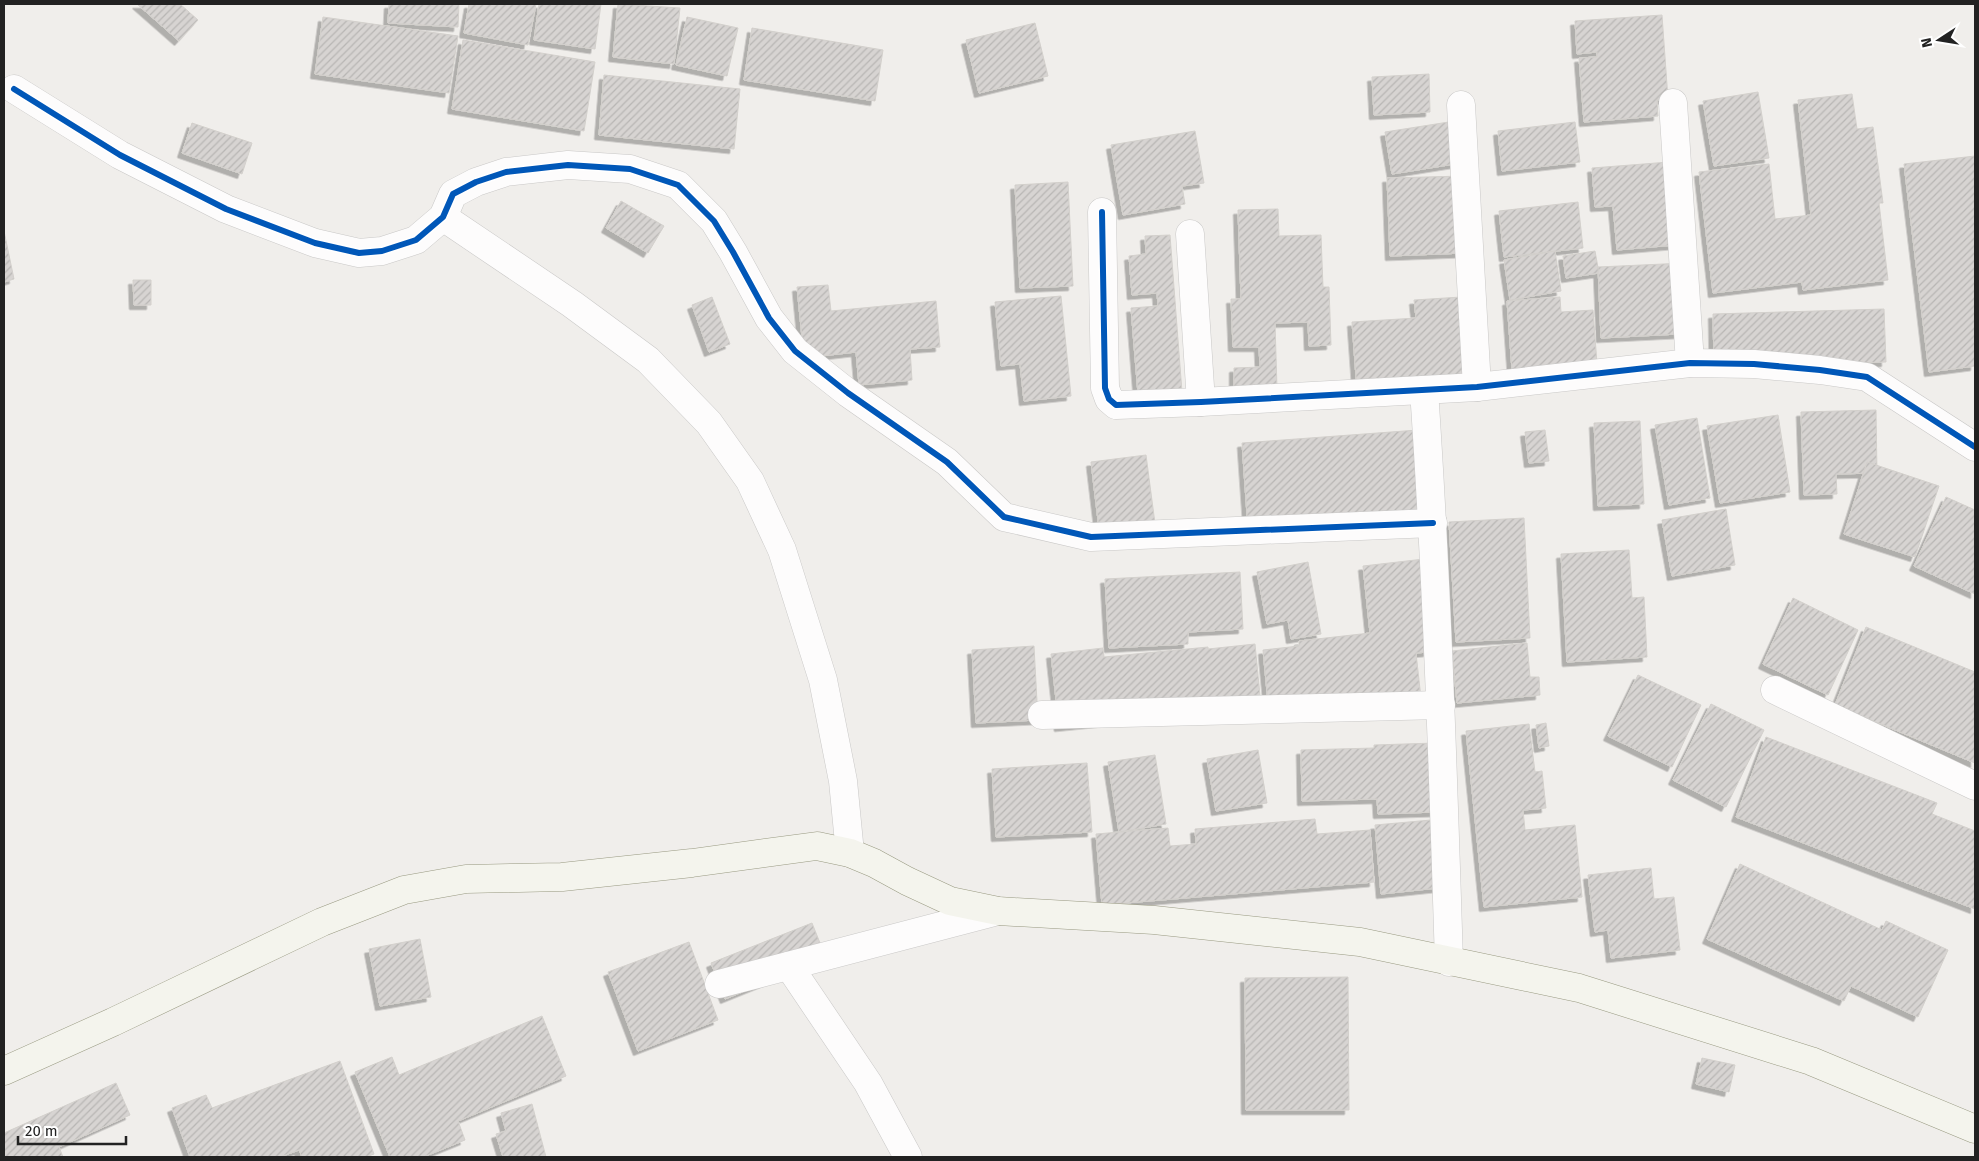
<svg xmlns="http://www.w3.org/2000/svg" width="1979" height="1161" font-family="'Fira Sans',sans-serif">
<defs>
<pattern id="building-hatch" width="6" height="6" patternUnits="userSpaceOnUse" patternTransform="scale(1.25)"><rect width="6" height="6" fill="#d7d4d2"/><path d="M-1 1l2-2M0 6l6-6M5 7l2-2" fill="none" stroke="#b8b6b4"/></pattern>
<filter id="shadow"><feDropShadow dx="-4.5" dy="4.5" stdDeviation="0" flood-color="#0004"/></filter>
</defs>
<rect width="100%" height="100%" fill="#f0eeeb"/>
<g fill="url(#building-hatch)" stroke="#d3d0cc" filter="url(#shadow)">
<path d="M137 4H180L198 20 179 41Z"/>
<path d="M389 4H459L458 27 388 23Z"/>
<path d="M469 4H536L528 45 464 33Z"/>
<path d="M539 4H601L595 49 534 40Z"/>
<path d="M618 4 680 8 674 64 613 57Z"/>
<path d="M1662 15 1668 99 1657 100 1658 116 1584 122 1579 58 1597 57V52L1577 54 1575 21Z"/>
<path d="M323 17 458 36 449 93 315 74Z"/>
<path d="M687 17 738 28 727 76 676 65Z"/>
<path d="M1035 23 1048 76 979 93 966 40Z"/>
<path d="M752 28 883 50 875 101 744 80Z"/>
<path d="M463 40 595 62 584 131 452 109Z"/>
<path d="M1429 74 1430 112 1374 115 1372 77Z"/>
<path d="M604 75 740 89 734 149 599 135Z"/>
<path d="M1758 92 1769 158 1714 166 1703 101Z"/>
<path d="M1852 94 1857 129 1873 127 1883 203H1879L1888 280 1803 290 1802 282 1713 293 1699 172 1769 164 1775 219 1811 215 1798 100Z"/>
<path d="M1455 121 1461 163 1392 174 1385 132Z"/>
<path d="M1575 122 1580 162 1502 171 1498 131Z"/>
<path d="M192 123 252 143 242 174 182 153Z"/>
<path d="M1195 131 1204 183 1182 186 1185 204 1123 215 1111 145Z"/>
<path d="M1975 156V366L1929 372 1904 164Z"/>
<path d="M1669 162 1675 245 1617 250 1613 206 1595 207 1592 168Z"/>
<path d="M1463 176 1465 253 1390 256 1387 178Z"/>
<path d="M1068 182 1073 286 1020 288 1015 185Z"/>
<path d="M621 201 664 226 648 253 606 228Z"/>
<path d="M1578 202 1583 248 1504 257 1499 211Z"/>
<path d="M1278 209 1279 236 1321 235 1323 287H1329L1331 345 1309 346 1308 322 1275 323 1277 388 1234 389V368L1260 367 1259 347H1233L1231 299H1241L1238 210Z"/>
<path d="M4 231 14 279 4 282Z"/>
<path d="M1170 235 1182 392 1138 394 1131 308 1158 306 1157 293 1132 295 1129 256 1146 254 1145 236Z"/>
<path d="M1555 251 1561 291 1510 300 1504 260Z"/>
<path d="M1595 251 1599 273 1566 278 1563 256Z"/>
<path d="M1685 263 1679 334 1601 338 1598 267Z"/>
<path d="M133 280H151V305H134Z"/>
<path d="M828 285 831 311 936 301 940 347 910 349 912 380 859 385 856 352 804 358 797 287Z"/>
<path d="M1061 296 1071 396 1024 401 1020 364 1001 366 995 302Z"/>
<path d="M712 297 730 344 709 352 692 305Z"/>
<path d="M1461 297 1467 383 1357 391 1352 322 1416 318 1414 300Z"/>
<path d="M1560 297 1561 312 1593 310 1598 377 1513 384 1507 301Z"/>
<path d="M1884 309 1886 362 1714 367 1713 314Z"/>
<path d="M1876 410 1877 473 1836 474 1837 494 1804 495 1801 412Z"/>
<path d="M1778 415 1790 492 1720 503 1707 426Z"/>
<path d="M1697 418 1710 498 1669 505 1655 425Z"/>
<path d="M1640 421 1644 504 1598 506 1594 423Z"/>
<path d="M1418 430 1424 518 1248 529 1242 443Z"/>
<path d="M1545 430 1549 461 1529 463 1525 432Z"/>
<path d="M1146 455 1156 531 1100 537 1091 462Z"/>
<path d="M1867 462 1939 486 1915 557 1844 534Z"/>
<path d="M1946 497 1975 510V594L1914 566Z"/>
<path d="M1726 509 1735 565 1672 576 1662 520Z"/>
<path d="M1524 518 1530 638 1456 642 1449 522Z"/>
<path d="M1629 550 1632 598 1644 597 1647 657 1567 662 1561 554Z"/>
<path d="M1424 559 1428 652 1416 653 1421 698 1269 713 1263 650 1299 646V641L1370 633 1363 566Z"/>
<path d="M1308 562 1321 634 1291 639 1288 620 1267 624 1257 572Z"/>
<path d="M1240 572 1243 629 1188 632V644L1109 648 1105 579Z"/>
<path d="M1793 598 1858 630 1828 695 1763 664Z"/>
<path d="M1866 627 1975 672V763L1835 705Z"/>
<path d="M1527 643 1530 677H1539L1540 695 1457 703 1452 651Z"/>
<path d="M1255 644 1261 706 1059 727 1051 654 1103 648 1104 657 1208 647V649Z"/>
<path d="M1034 646 1038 720 976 723 972 650Z"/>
<path d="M1638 675 1701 705 1672 767 1608 736Z"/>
<path d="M1711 704 1764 730 1726 807 1673 780Z"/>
<path d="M1546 723 1549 746 1539 748 1536 725Z"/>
<path d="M1529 724 1535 772 1542 771 1546 808 1523 810 1525 830 1575 825 1582 897 1484 907 1466 731Z"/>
<path d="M1766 737 1937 803 1932 814 1975 831V909L1736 817Z"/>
<path d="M1435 743 1437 812 1378 814 1377 799 1302 801 1301 750 1374 748V745Z"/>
<path d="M1258 750 1267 803 1216 811 1207 759Z"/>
<path d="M1155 755 1166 824 1119 832 1108 762Z"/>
<path d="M1087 763 1092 832 996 837 992 769Z"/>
<path d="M1315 819 1317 834 1370 830 1374 882 1102 905 1096 834 1168 828 1170 846 1196 844 1195 829Z"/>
<path d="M1431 820 1438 888 1381 894 1375 825Z"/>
<path d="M1740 864 1882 930 1886 921 1948 950 1918 1017 1851 986 1844 1001 1707 939Z"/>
<path d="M1651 868 1654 899 1674 897 1680 950 1611 958 1608 930 1595 932 1588 875Z"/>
<path d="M812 923 826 958 725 999 711 963Z"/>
<path d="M420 939 431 997 380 1006 369 949Z"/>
<path d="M689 942 718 1020 638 1051 608 972Z"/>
<path d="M1348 977 1349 1110H1246L1245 978Z"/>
<path d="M542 1016 566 1076 458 1121 465 1140 423 1157H390L355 1072 392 1057 399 1075Z"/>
<path d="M1702 1058 1735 1065 1729 1092 1696 1084Z"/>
<path d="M340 1061 374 1154 366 1157H302L299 1150 280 1157H190L172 1108 206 1095 212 1108Z"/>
<path d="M116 1083 130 1115 59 1147 63 1157H4V1133Z"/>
<path d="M532 1104 546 1157H503L496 1134 506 1131 501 1113Z"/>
</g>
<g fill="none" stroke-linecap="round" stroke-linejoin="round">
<defs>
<g id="minor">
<path d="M14 89 120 155 226 209 315 243 359 253 382 251 416 240 443 217 453 194 476 182 506 172 568 165 630 169 678 185 714 221 733 252 769 318 795 351 848 393 947 462 1004 517 1091 537 1433 523"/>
<path d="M1673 103 1690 363"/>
<path d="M1461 105 1477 387"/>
<path d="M1102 212 1105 388 1109 399 1116 405 1201 402 1477 387 1690 363 1754 364 1820 370 1867 377 1975 447"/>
<path d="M443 217 572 304 648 360 709 423 750 481 782 550 823 680 843 781 850 853"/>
<path d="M1190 234 1201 402"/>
<path d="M1424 390C1437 581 1443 771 1449 962"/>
<path d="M1775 690 1975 786"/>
<path d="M1042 715 1441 705"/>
<path d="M789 966 868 1083 908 1157"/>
<path d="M719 984 998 911"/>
</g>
<path id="secondary" d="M4 1071 113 1022 322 922 404 890 466 879 562 877 692 863 817 846 850 853 874 863 907 881 950 901 998 911 1154 920 1360 942 1579 988 1811 1061 1975 1129"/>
</defs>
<use href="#minor" stroke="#c9c8c7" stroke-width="29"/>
<use href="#secondary" stroke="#999a82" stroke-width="29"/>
<use href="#minor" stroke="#fdfcfc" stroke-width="28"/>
<use href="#secondary" stroke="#f4f4ed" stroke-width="28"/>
<defs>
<g id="cycleway">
<path d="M14 89 120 155 226 209 315 243 359 253 382 251 416 240 443 217 453 194 476 182 506 172 568 165 630 169 678 185 714 221 733 252 769 318 795 351 848 393 947 462 1004 517 1091 537 1433 523"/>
<path d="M1102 212 1105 388 1109 399 1116 405 1201 402 1477 387 1690 363 1754 364 1820 370 1867 377 1975 447"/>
</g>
</defs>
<use href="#cycleway" stroke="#fff" stroke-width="9"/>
<use href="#cycleway" stroke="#0057b8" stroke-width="6"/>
</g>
<rect width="1979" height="1161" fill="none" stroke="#222222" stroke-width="10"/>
<g transform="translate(1939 40) rotate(258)" stroke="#ffffff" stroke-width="4" paint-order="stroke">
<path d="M0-4L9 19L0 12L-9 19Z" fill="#222222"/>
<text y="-8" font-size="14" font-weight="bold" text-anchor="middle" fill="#222222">N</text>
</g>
<path d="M18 1136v8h108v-8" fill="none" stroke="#222222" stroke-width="2.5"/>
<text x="25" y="1136" font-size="15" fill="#222222" stroke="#ffffff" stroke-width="4" paint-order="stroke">20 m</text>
</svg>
